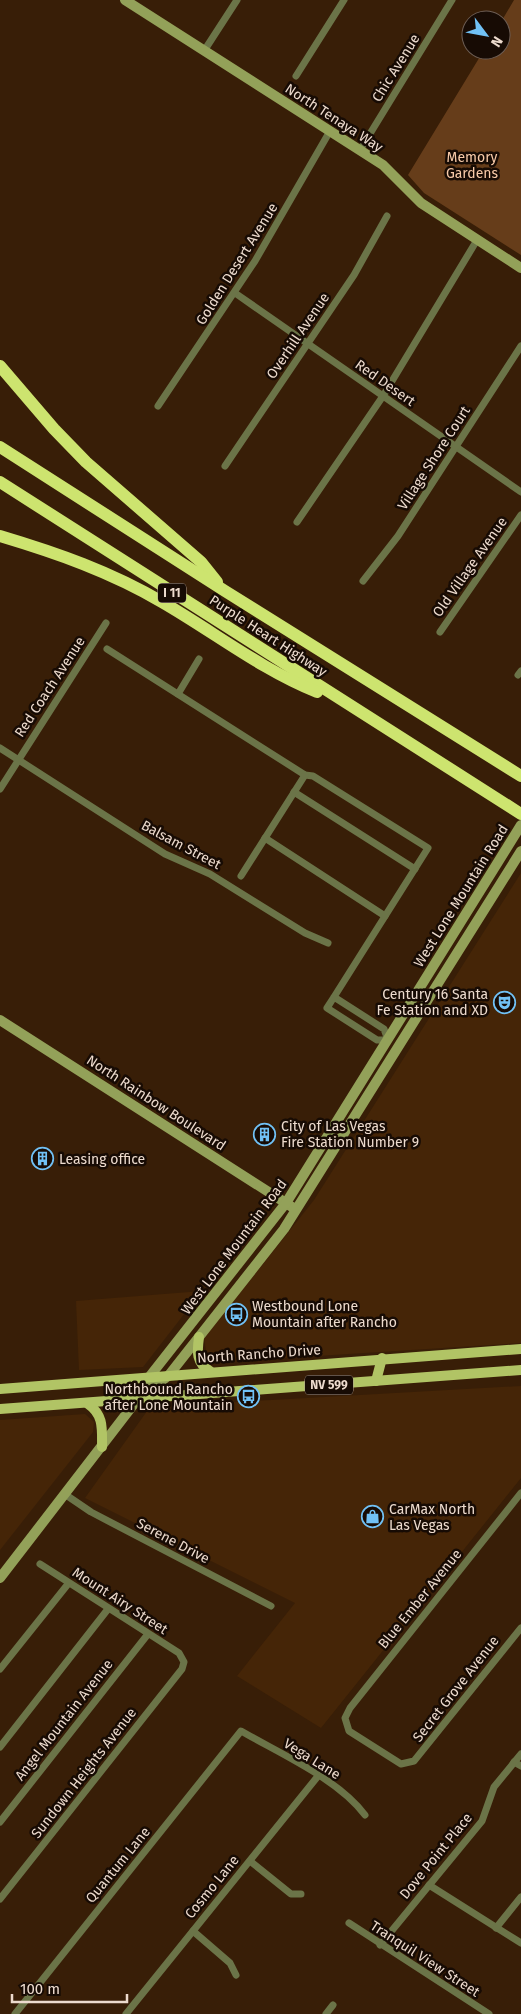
<svg xmlns="http://www.w3.org/2000/svg" width="521" height="2014" font-family="'Fira Sans',sans-serif">
<rect width="100%" height="100%" fill="#381e07"/>
<g fill="#452507">
<path d="M521 873V1343L208 1363 204 1338 314 1200Z"/>
<path d="M202 1291 143 1367 79 1370 76 1301Z"/>
<path d="M521 1386V1478L321 1728 237 1676 295 1603 85 1498 150 1407Z"/>
<path d="M85 1414 94 1422 93 1432 0 1550V1420Z"/>
</g>
<path fill="#663d1a" d="M514 0H521V255L424 193 408 175 484 50H501V22Z"/>
<g fill="none" stroke-linecap="round" stroke-linejoin="round">
<g stroke="#6b7448" stroke-width="7">
<path d="M204 51 237 0"/>
<path d="M296 76 344 0"/>
<path d="M360 150 452 0"/>
<path d="M235 293 521 492"/>
<path d="M158 406 255 261 330 131"/>
<path d="M225 466 354 275 387 216"/>
<path d="M297 522 383 396 477 240"/>
<path d="M363 581 398 536 521 346"/>
<path d="M440 632 521 515"/>
<path d="M107 649 305 775 313 776 428 848 334 997 327 1008 377 1040H388L384 1029 334 997"/>
<path d="M518 675 521 671"/>
<path d="M178 694 199 659"/>
<path d="M0 748 165 854 210 874 305 933 328 943"/>
<path d="M0 789 106 623"/>
<path d="M294 792 415 869"/>
<path d="M265 838 385 916"/>
<path d="M241 876 305 775"/>
<path d="M521 1493 350 1708 345 1718 349 1731 401 1764 414 1761 521 1628"/>
<path d="M66 1495 91 1512 271 1606"/>
<path d="M0 1669 68 1584"/>
<path d="M0 1747 108 1609"/>
<path d="M514 1762 521 1766"/>
<path d="M0 1822 148 1634"/>
<path d="M250 1861 291 1894H301"/>
<path d="M429 1885 521 1943"/>
<path d="M0 1899 182 1669 184 1662 179 1653 40 1564"/>
<path d="M349 1923 489 2014"/>
<path d="M496 1928 521 1897"/>
<path d="M193 1931 230 1963 236 1975"/>
<path d="M380 1945 482 1821 494 1787 521 1754"/>
<path d="M15 2014 241 1731C281 1754 338 1779 365 1815"/>
<path d="M126 2014 318 1776"/>
<path d="M326 2014 333 2005"/>
</g>
<g stroke="#93a159" stroke-width="10">
<path d="M125 0 383 165 421 203 521 268"/>
<path d="M0 1020 292 1207"/>
<path d="M140 1398 169 1375 284 1229 521 851"/>
<path d="M0 1578 137 1400 150 1376 286 1203 521 825"/>
</g>
<g stroke="#b1c465" stroke-width="10">
<path d="M199 1337C197 1352 196 1363 210 1371"/>
<path d="M376 1381 382 1358"/>
<path d="M0 1389 521 1349"/>
<path d="M88 1404C104 1415 102 1429 102 1447"/>
<path d="M0 1409 521 1370"/>
</g>
<g stroke="#cde46f" stroke-width="12">
<path d="M0 366 54 429 86 462 201 562 217 582"/>
<path d="M0 447 225 591 521 776"/>
<path d="M0 482 521 814"/>
<path d="M0 536C57 553 111 572 162 602 214 632 262 670 317 692"/>
</g>
</g>
<defs>
<symbol id="theatre-ring" viewBox="-11 -11 22 22"><circle r="9.5" fill="#170b04" stroke="#71c1f5" stroke-width="1.5"/><path d="M-5-5.5Q0-4 5-5.5V0Q5 5 0 6Q-5 5-5 0ZM-3.3-2.5H-1v1.5H-3.3ZM1-2.5H3.3v1.5H1ZM-2.8 1Q0 5.5 2.8 1Z" fill="#71c1f5"/></symbol>
<symbol id="building-ring" viewBox="-11 -11 22 22"><circle r="9.5" fill="#170b04" stroke="#71c1f5" stroke-width="1.5"/><path d="M-4-6H4V6H1V3H-1V6H-4ZM-2.5-4.3h1.7v1.8h-1.7ZM.8-4.3h1.7v1.8H.8ZM-2.5-1h1.7V.8h-1.7ZM.8-1h1.7V.8H.8Z" fill="#71c1f5"/></symbol>
<symbol id="bus-ring" viewBox="-11 -11 22 22"><circle r="9.5" fill="#170b04" stroke="#71c1f5" stroke-width="1.5"/><path d="M-5-6H5V4H4V6H2V4H-2V6H-4V4H-5ZM-3.5-4V0h7V-4ZM-3.5 1.2v1.5H-2V1.2ZM2 1.2v1.5H3.5V1.2Z" fill="#71c1f5"/></symbol>
<symbol id="shop-ring" viewBox="-11 -11 22 22"><circle r="9.5" fill="#170b04" stroke="#71c1f5" stroke-width="1.5"/><path d="M-5-2.5h2.3a2.7 3.5 0 0 1 5.4 0H5L5.5 6h-11ZM-1.5-2.5h3a1.5 2.3 0 0 0-3 0Z" fill="#71c1f5"/></symbol>
</defs>
<g fill-rule="evenodd">
<use href="#theatre-ring" x="492" y="990" width="25" height="25"/>
<use href="#building-ring" x="252" y="1122" width="25" height="25"/>
<use href="#building-ring" x="30" y="1146" width="25" height="25"/>
<use href="#bus-ring" x="224" y="1302" width="25" height="25"/>
<use href="#bus-ring" x="236" y="1384" width="25" height="25"/>
<use href="#shop-ring" x="360" y="1504" width="25" height="25"/>
</g>
<g text-anchor="middle" dominant-baseline="central" stroke-width="5" stroke-linejoin="round" paint-order="stroke">
<g fill="#170b04" stroke="#ad9d91" stroke-width="1">
<rect x="158" y="583.5" width="28" height="19" rx="4"/>
<rect x="305" y="1375.5" width="48" height="19" rx="4"/>
</g>
<g font-size="12" font-weight="bold" fill="#eddbce">
<text x="172" y="593">I 11</text>
<text x="329" y="1385">NV 599</text>
</g>
<g font-size="14" fill="#eddbce" stroke="#170b04">
<text transform="translate(396 68) rotate(-58)">Chic Avenue</text>
<text transform="translate(334 118) rotate(33)">North Tenaya Way</text>
<text transform="translate(237 264) rotate(-58)">Golden Desert Avenue</text>
<text transform="translate(298 336) rotate(-56)">Overhill Avenue</text>
<text transform="translate(385 383) rotate(35)">Red Desert</text>
<text transform="translate(434 458) rotate(-57)">Village Shore Court</text>
<text transform="translate(470 567) rotate(-55)">Old Village Avenue</text>
<text transform="translate(268 636) rotate(33)">Purple Heart Highway</text>
<text transform="translate(50 687) rotate(-57)">Red Coach Avenue</text>
<text transform="translate(181 845) rotate(28)">Balsam Street</text>
<text transform="translate(461 896) rotate(-58)">West Lone Mountain Road</text>
<text transform="translate(156 1103) rotate(33)">North Rainbow Boulevard</text>
<text transform="translate(234 1247) rotate(-53)">West Lone Mountain Road</text>
<text transform="translate(259 1354) rotate(-4)">North Rancho Drive</text>
<text transform="translate(173 1541) rotate(28)">Serene Drive</text>
<text transform="translate(420 1599) rotate(-51)">Blue Ember Avenue</text>
<text transform="translate(120 1601) rotate(33)">Mount Airy Street</text>
<text transform="translate(456 1689) rotate(-52)">Secret Grove Avenue</text>
<text transform="translate(64 1720) rotate(-52)">Angel Mountain Avenue</text>
<text transform="translate(312 1759) rotate(32)">Vega Lane</text>
<text transform="translate(84 1773) rotate(-52)">Sundown Heights Avenue</text>
<text transform="translate(436 1856) rotate(-51)">Dove Point Place</text>
<text transform="translate(118 1865) rotate(-51)">Quantum Lane</text>
<text transform="translate(212 1887) rotate(-51)">Cosmo Lane</text>
<text transform="translate(425 1959) rotate(33)">Tranquil View Street</text>
</g>
<g font-size="14" fill="#f9cba9" stroke="#170b04">
<text x="472" y="157">Memory<tspan x="472" dy="16">Gardens</tspan></text>
</g>
<g font-size="14" fill="#eddbce" stroke="#170b04" text-anchor="start">
<text x="488" y="994" text-anchor="end">Century 16 Santa<tspan x="488" dy="16">Fe Station and XD</tspan></text>
<text x="281" y="1126">City of Las Vegas<tspan x="281" dy="16">Fire Station Number 9</tspan></text>
<text x="59" y="1159">Leasing office</text>
<text x="252" y="1306">Westbound Lone<tspan x="252" dy="16">Mountain after Rancho</tspan></text>
<text x="233" y="1389" text-anchor="end">Northbound Rancho<tspan x="233" dy="16">after Lone Mountain</tspan></text>
<text x="389" y="1509">CarMax North<tspan x="389" dy="16">Las Vegas</tspan></text>
</g>
</g>
<g transform="translate(486 35) rotate(122)"><circle r="24" fill="#170b04" stroke="#6d5e55"/>
<path d="M0-4L9 19L0 12L-9 19Z" fill="#71c1f5"/>
<text y="-8" font-size="14" font-weight="bold" text-anchor="middle" fill="#eddbce">N</text>
</g>
<path d="M12 1994v8h115v-8" fill="none" stroke="#eddbce" stroke-width="2.5"/>
<text x="20" y="1994" font-size="15" fill="#eddbce" stroke="#170b04" stroke-width="4" paint-order="stroke">100 m</text>
</svg>
